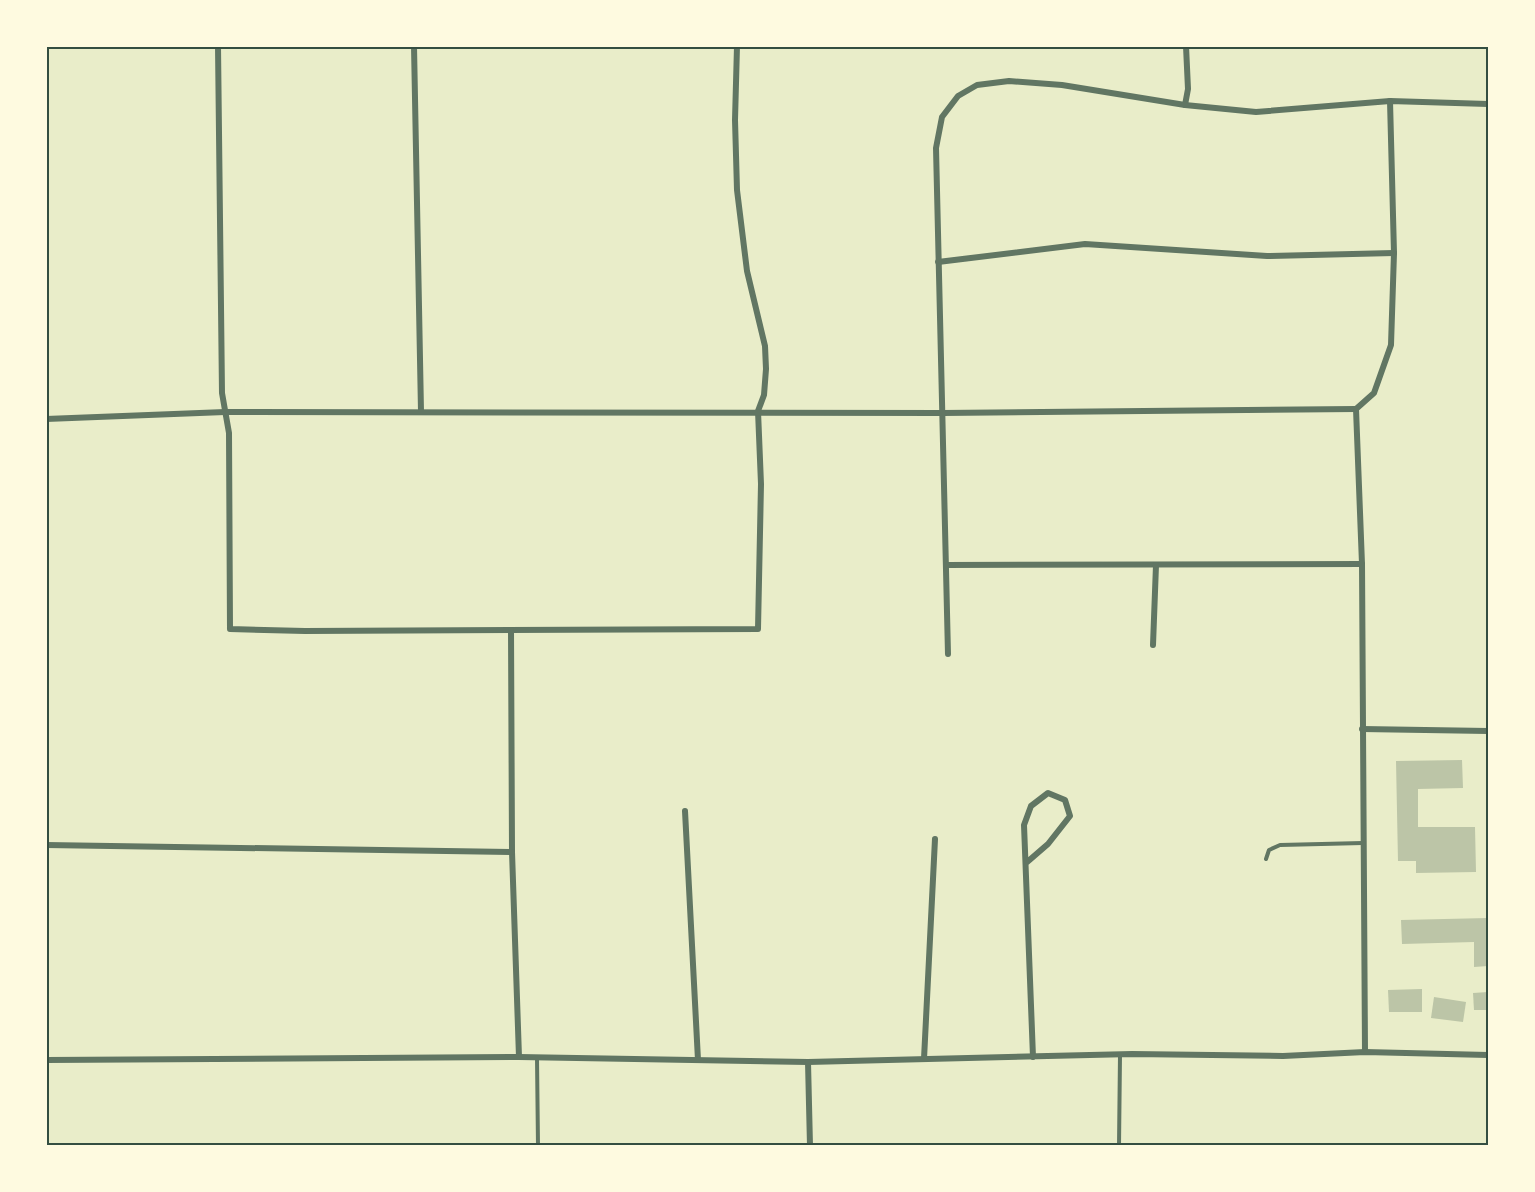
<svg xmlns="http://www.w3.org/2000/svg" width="1535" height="1192" font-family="Lora,serif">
<rect width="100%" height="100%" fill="#e9edc9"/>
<g fill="#bcc5a7">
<path d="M1462 760 1463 788 1418 789V827H1475L1476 872 1416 873V861H1398L1396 761Z"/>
<path d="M1488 918V966L1474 967V942L1402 944 1401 920Z"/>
<path d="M1422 989V1012H1389L1388 990Z"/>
<path d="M1488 992V1010H1474L1473 993Z"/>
<path d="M1434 997 1466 1002 1463 1022 1431 1018Z"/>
</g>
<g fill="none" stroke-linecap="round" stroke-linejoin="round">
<g stroke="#617663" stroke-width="4">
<path d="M1266 859 1269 850 1280 845 1363 843"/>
<path d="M537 1058 538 1146"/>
<path d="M1119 1146 1120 1055"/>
</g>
<g stroke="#617663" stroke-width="6">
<path d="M218 46 222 393 229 433 230 629 305 631 758 629 761 484 758 411 764 395 766 369 765 346 747 271 737 190 735 120 737 46"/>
<path d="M414 46 421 411"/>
<path d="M1185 105 1188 89 1186 46"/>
<path d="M938 262 1085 244 1267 256 1394 253"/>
<path d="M46 419 225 412 943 413 1356 409"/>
<path d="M946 565 1362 564"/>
<path d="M511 630 512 852 519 1057"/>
<path d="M1153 645 1156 565"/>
<path d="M948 654 936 148 942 117 958 96 977 85 1009 81 1062 85 1185 105 1256 112 1390 101 1488 104"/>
<path d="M1362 729 1488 731"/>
<path d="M685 811 698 1060"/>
<path d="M46 845 512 852"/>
<path d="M1026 863 1048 844 1070 816 1065 800 1048 793 1031 806 1024 825 1033 1057"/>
<path d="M1365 1052 1362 564 1356 409 1374 393 1391 345 1394 253 1390 101"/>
<path d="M924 1059 935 839"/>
<path d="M46 1060 519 1057 808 1062 1132 1054 1283 1056 1365 1052 1488 1055"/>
<path d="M808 1062 810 1146"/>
</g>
</g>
<rect width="1535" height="1192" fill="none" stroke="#fefae0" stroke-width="96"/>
<rect x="48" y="48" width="1439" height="1096" fill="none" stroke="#344e41" stroke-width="2"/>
</svg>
